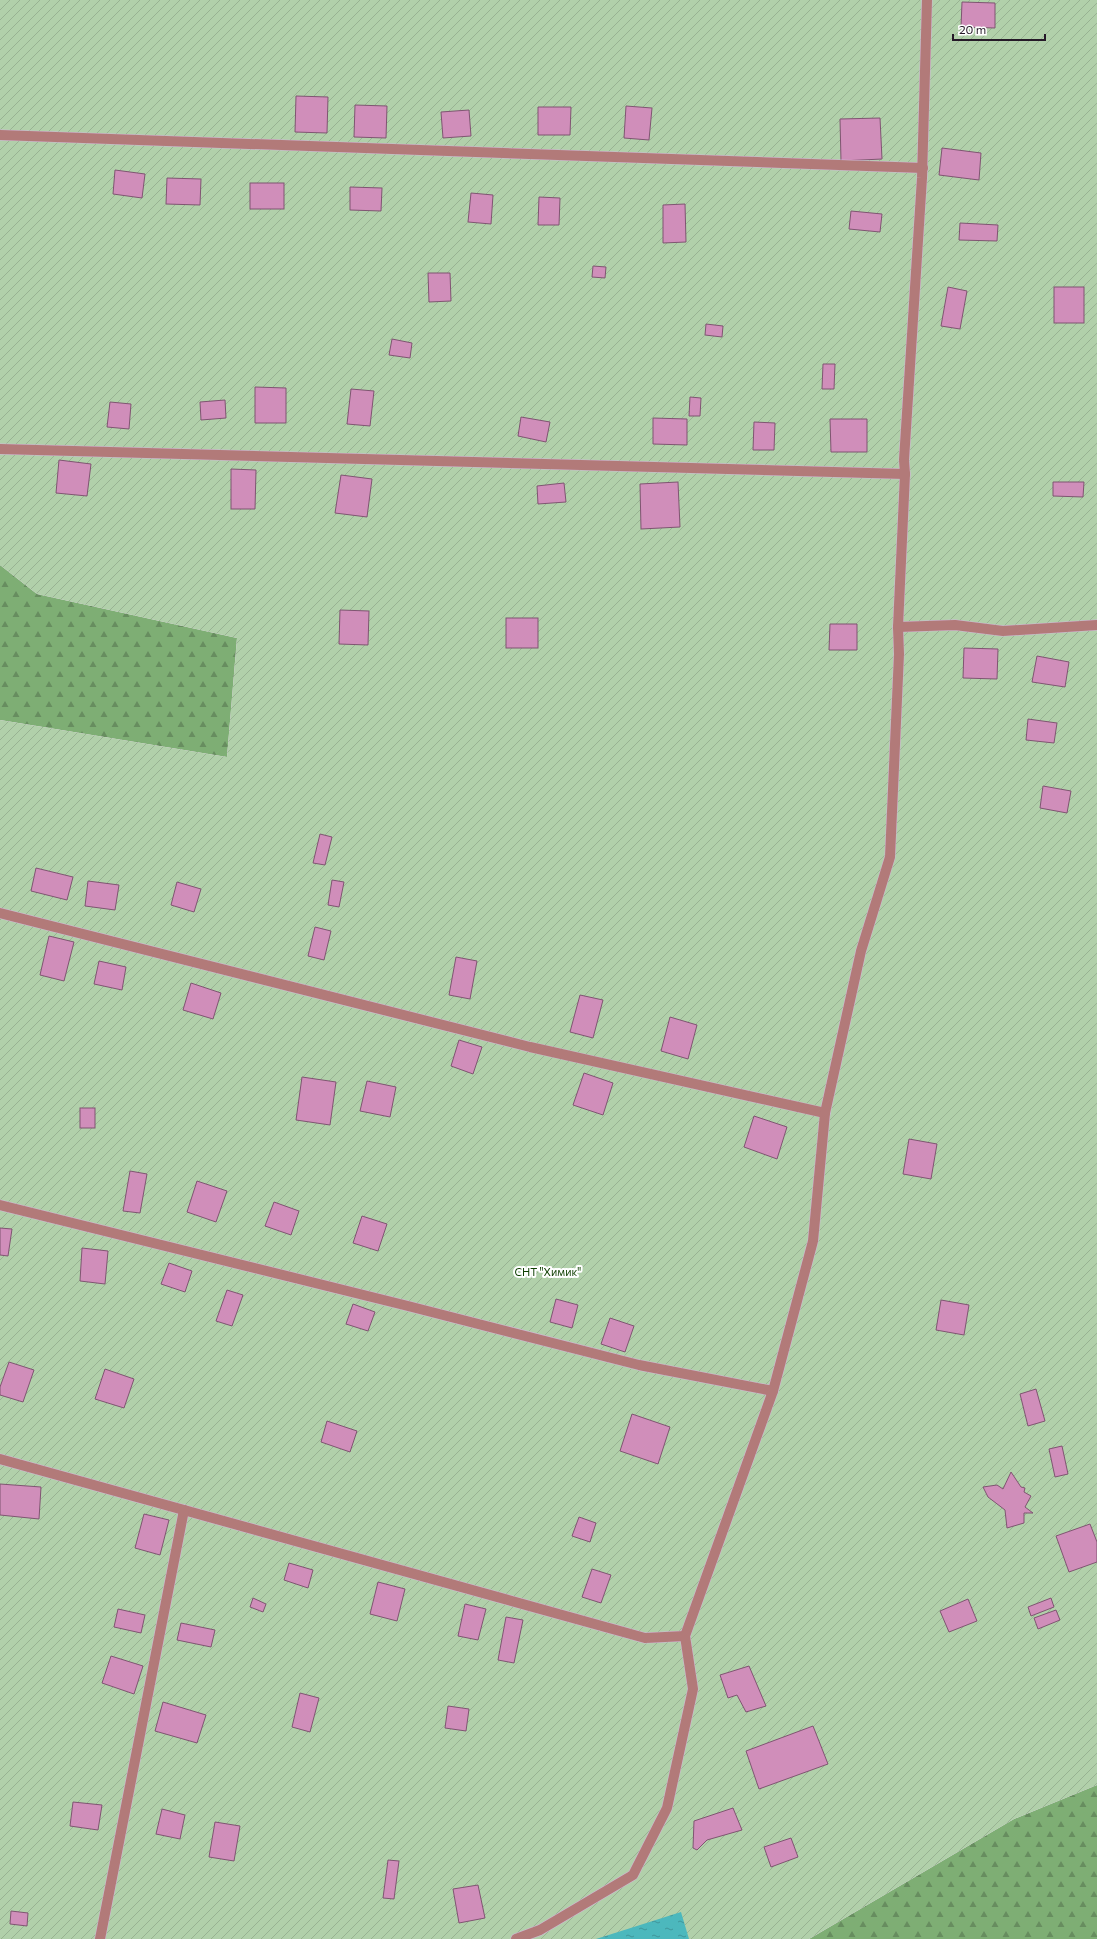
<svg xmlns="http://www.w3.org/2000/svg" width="1097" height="1939" font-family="Commissioner,sans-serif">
<defs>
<pattern id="forest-firs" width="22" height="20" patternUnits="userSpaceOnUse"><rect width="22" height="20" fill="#7eae74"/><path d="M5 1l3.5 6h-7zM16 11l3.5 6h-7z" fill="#678d5f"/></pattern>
<pattern id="garden-furrows" width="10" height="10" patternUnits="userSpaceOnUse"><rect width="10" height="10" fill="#b1d0aa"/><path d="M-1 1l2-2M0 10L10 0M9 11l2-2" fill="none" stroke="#98b292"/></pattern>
<pattern id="water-ripples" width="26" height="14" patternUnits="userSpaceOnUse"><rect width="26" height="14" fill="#4cb8bd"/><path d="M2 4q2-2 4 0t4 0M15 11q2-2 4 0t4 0" fill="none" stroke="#3f959a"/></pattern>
</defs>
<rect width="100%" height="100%" fill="#f6dafc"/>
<g fill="url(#forest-firs)">
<path d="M0 565 37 594 237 638 227 757 0 720Z"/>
<path d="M1097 1785V1939H809L1014 1819Z"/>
</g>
<path fill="url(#garden-furrows)" d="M0 0H1097V1785L1014 1819 809 1939H0V720L227 757 237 638 37 594 0 565Z"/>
<path fill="url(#water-ripples)" d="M681 1912 689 1939H596Z"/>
<g fill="#d08eba" stroke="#7f5571">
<path d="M962 2 995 3V28L961 27Z"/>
<path d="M296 96 328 97 327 133 295 132Z"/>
<path d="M355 105 387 106 386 138 354 137Z"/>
<path d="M626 106 652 108 649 140 624 138Z"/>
<path d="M538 107H571L570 135H538Z"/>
<path d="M469 110 471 136 443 138 441 112Z"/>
<path d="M880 118 882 159 841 161 840 119Z"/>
<path d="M942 148 981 153 979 180 939 175Z"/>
<path d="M115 170 145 174 142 198 113 194Z"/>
<path d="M167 178 201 179 200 205 166 204Z"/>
<rect x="250" y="183" width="34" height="26"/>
<path d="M350 187 382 188 381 211 350 210Z"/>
<path d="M471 193 493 195 491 224 468 222Z"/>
<path d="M539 197 560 198 559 225H538Z"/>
<path d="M685 204 686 242 663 243V205Z"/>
<path d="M851 211 882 214 880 232 849 229Z"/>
<path d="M960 223 998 225 997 241 959 240Z"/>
<path d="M593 266 606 267 605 278 592 277Z"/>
<path d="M428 273H450L451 301 429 302Z"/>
<path d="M948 287 967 291 960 329 941 326Z"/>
<rect x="1054" y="287" width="30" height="36"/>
<path d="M706 324 723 326 722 337 705 335Z"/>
<path d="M392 339 412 343 410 358 389 355Z"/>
<path d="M823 364H835L834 389H822Z"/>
<path d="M255 387 286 388V423H255Z"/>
<path d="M351 389 374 391 370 426 347 424Z"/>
<path d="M690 397 701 398 700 416H689Z"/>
<path d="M225 400 226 418 201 420 200 402Z"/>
<path d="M110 402 131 404 129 429 107 427Z"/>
<path d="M521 417 550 422 546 442 518 436Z"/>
<path d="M653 418 687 419V445L653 444Z"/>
<path d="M830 419H867V452H831Z"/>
<path d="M754 422 775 423 774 450H753Z"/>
<path d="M59 460 91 464 87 496 56 493Z"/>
<path d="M231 469 256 470 255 509H231Z"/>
<path d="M341 475 372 479 367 517 335 513Z"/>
<path d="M678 482 680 527 641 529 640 484Z"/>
<path d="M1053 482H1084L1083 497 1053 496Z"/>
<path d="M564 483 566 502 538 504 537 486Z"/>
<path d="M340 610 369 611 368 645 339 644Z"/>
<rect x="506" y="618" width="32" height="30"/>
<path d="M830 624H857V650H829Z"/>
<path d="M964 648 998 649 997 679 963 678Z"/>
<path d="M1037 656 1069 662 1065 687 1032 682Z"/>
<path d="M1028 719 1057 723 1054 743 1026 740Z"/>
<path d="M1043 786 1071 791 1067 813 1040 808Z"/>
<path d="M320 834 332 837 325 865 313 863Z"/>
<path d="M36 868 73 877 67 900 31 891Z"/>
<path d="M332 880 344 882 339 907 328 905Z"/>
<path d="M88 881 119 885 115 910 85 906Z"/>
<path d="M177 882 201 889 194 912 171 905Z"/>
<path d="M315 927 331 931 324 960 308 956Z"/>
<path d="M49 936 74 942 64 981 40 975Z"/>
<path d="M456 957 477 961 470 999 449 995Z"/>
<path d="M99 961 126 967 122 990 94 984Z"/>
<path d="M191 983 221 993 213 1019 183 1010Z"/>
<path d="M580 995 603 1000 593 1038 570 1032Z"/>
<path d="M670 1017 697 1025 688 1059 661 1051Z"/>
<path d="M459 1040 482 1047 473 1074 451 1066Z"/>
<path d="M584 1073 613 1083 603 1115 573 1105Z"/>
<path d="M302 1077 336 1082 330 1125 296 1120Z"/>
<path d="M367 1081 396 1087 390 1117 360 1111Z"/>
<rect x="80" y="1108" width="15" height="20"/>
<path d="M754 1116 787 1127 777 1159 744 1147Z"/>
<path d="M909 1139 937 1144 931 1179 903 1174Z"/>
<path d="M130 1171 147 1174 140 1213 123 1211Z"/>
<path d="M197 1181 227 1191 216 1222 187 1212Z"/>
<path d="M274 1202 299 1211 291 1235 265 1226Z"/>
<path d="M362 1216 387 1224 378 1251 353 1243Z"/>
<path d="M0 1228 12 1229 8 1256 0 1255Z"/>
<path d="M82 1248 108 1251 105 1284 80 1281Z"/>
<path d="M169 1263 192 1271 185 1292 161 1284Z"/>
<path d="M227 1290 243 1295 232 1326 216 1321Z"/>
<path d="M556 1299 578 1305 572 1328 550 1322Z"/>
<path d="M941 1300 969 1305 964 1335 936 1330Z"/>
<path d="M353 1304 375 1312 368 1331 346 1324Z"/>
<path d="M610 1318 634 1326 625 1352 601 1344Z"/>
<path d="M9 1362 34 1370 23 1402 0 1395V1387Z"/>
<path d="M105 1369 134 1379 124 1408 95 1399Z"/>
<path d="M1036 1389 1045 1421 1028 1426 1020 1394Z"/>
<path d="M632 1414 670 1427 658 1464 620 1451Z"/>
<path d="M327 1421 357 1431 350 1452 321 1442Z"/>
<path d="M1062 1446 1068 1474 1055 1477 1049 1449Z"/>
<path d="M1011 1472 1021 1487 1025 1488 1024 1492 1031 1496 1025 1507 1033 1513H1024V1523L1007 1528 1005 1510 988 1497 983 1487 997 1485 1003 1489Z"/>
<path d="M0 1484 41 1487 39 1519 0 1515Z"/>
<path d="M144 1514 169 1520 160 1555 135 1548Z"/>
<path d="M579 1517 596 1523 590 1542 572 1536Z"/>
<path d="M1090 1524 1097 1542V1562L1069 1572 1056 1536Z"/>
<path d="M289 1563 313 1570 308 1588 284 1580Z"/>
<path d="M592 1569 611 1575 601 1603 582 1597Z"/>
<path d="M378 1582 405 1589 397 1621 370 1614Z"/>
<path d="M253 1598 266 1604 263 1612 250 1607Z"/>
<path d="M1051 1598 1054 1607 1031 1616 1028 1607Z"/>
<path d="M968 1599 977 1621 949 1632 940 1611Z"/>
<path d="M465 1604 486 1609 478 1640 458 1636Z"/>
<path d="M118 1609 145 1615 141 1633 114 1627Z"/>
<path d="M1056 1610 1060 1620 1038 1629 1034 1618Z"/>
<path d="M506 1617 523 1620 514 1663 498 1660Z"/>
<path d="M181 1623 215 1630 211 1647 177 1640Z"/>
<path d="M111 1656 143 1666 134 1694 102 1683Z"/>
<path d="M749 1666 766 1706 746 1712 737 1695 728 1698 720 1675Z"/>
<path d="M300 1693 319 1698 310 1732 292 1727Z"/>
<path d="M163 1702 206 1715 197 1743 155 1731Z"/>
<path d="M448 1706 469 1709 466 1731 445 1728Z"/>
<path d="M813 1726 828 1764 759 1789 746 1751Z"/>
<path d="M73 1802 102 1805 98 1830 70 1826Z"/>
<path d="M733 1808 742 1830 707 1840 697 1850 693 1848 694 1821Z"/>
<path d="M162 1809 185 1815 180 1839 156 1834Z"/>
<path d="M215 1822 240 1826 234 1861 209 1857Z"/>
<path d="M791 1838 798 1857 771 1867 764 1847Z"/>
<path d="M388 1860 399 1861 394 1899 383 1898Z"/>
<path d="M478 1885 485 1918 459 1923 453 1889Z"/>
<path d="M11 1911 28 1913 27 1926 10 1924Z"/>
</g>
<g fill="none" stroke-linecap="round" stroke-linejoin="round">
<defs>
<g id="lane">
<path d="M0 135 923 168"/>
<path d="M0 449 905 474"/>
<path d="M898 627 955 625 1003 631 1097 625"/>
<path d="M0 913 530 1047 825 1113"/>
<path d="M0 1205 408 1306 639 1365 773 1391"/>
<path d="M0 1459 645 1638 685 1636"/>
<path d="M100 1939 184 1510"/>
</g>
<path id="street" d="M516 1939 540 1930 633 1875 667 1808 693 1689 685 1636 773 1391 813 1241 825 1113 861 951 890 857 899 654 898 627 905 474 904 460 922 178 927 0"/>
</defs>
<use href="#lane" stroke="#d0b7d6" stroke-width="11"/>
<use href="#street" stroke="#d0b7d6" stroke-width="11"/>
<use href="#lane" stroke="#b27a79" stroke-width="10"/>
<use href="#street" stroke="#b27a79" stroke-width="10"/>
</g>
<g text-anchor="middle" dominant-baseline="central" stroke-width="4" stroke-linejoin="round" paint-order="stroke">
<g font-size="11" fill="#0e3f01" stroke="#fff">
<text x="548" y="1271">СНТ "Химик"</text>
</g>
</g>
<path d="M953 34v6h92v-6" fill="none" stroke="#251928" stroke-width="2"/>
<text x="959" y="34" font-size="12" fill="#251928" stroke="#ffffff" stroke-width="3" paint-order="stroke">20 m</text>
</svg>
